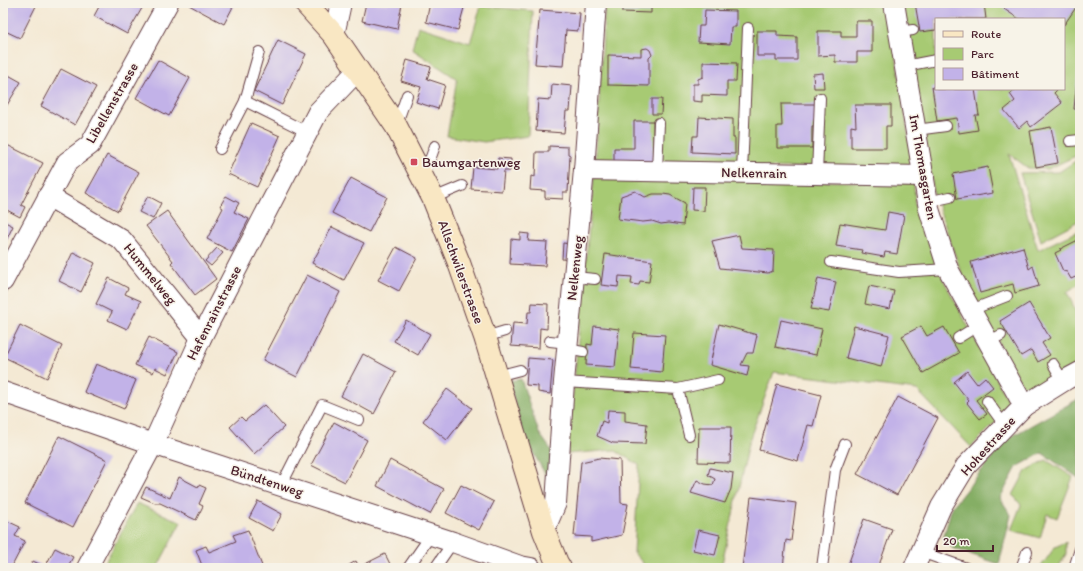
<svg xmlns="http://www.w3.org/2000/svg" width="1083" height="571" font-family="Itim,sans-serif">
<rect width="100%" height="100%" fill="#f7f3e8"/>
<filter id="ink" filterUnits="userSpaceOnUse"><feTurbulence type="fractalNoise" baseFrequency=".025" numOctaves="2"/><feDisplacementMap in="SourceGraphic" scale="8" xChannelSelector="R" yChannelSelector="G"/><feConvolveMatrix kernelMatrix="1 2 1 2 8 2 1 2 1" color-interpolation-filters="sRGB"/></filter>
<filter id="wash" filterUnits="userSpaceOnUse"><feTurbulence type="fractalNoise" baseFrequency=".012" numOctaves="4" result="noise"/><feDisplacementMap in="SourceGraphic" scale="16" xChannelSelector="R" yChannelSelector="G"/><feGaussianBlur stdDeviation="0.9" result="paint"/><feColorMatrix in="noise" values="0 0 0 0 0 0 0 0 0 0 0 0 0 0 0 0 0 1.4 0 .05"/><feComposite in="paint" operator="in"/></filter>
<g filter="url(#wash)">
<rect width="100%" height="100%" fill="#f4e9d4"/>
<g fill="#a7ca73" stroke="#78744f" fill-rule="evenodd">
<path d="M605 3H888L913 167 595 168Z"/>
<path d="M903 3H1080V154L1048 169 1028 168 1009 154 1038 250 1080 230V283L1067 292 1080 320V362L1064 371 1027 394 963 278 934 194ZM936 19H1064V89H936Z"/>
<path d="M481 6 533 11 528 136 484 142 447 136 457 79 412 49 418 26 470 43Z"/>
<path d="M1080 158V220L1041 241 1020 173 1059 172Z"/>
<path d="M594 177 914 183 915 205 943 279 1011 407 971 447 917 390 774 372 750 438 721 568H647L634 553 639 465 614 450 567 454Z"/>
<path d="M1046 460 1073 477 1057 518 1047 514 1040 538 1011 530 1021 505 1013 495 1026 471Z"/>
<path d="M137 503 181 522 157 568H102Z"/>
<path d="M1066 542V554L1058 568H1040L1055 547Z"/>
</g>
<g fill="#85ae65" stroke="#686648">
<path d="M521 379 539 433 552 451 548 479 522 433 509 381Z"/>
<path d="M1080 398V479L1042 453 1017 467 1000 498 1011 515 999 564 952 548 943 539 952 507 1007 439Z"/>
</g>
<g id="blocks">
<g fill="#c2b2e8">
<path d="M3 3H29L36 6 20 38 3 30Z"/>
<path d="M101 3H145L127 34 94 16Z"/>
<path d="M190 3H235L224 24 189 5Z"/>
<path d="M366 3 402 4 397 29 362 21Z"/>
<path d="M430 3H459L465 4 458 30 426 22Z"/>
<path d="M622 3H651V13L622 12Z"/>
<path d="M915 3H984L986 19H936V30L920 32Z"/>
<path d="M1008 3H1079L1064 25V19H1019L1004 9Z"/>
<path d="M540 10 580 13 578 31 566 30 563 66 535 64Z"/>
<path d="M705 10 736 11V27H731L730 44 698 42 699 26H704Z"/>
<path d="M856 21H872V52H857V62H835V55L818 56V31H841V37H856Z"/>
<path d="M757 31H777V36L797 37V60H776V56H757Z"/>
<path d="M278 40 306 54 282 105 254 91Z"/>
<path d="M647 48 650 50 652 55 649 58V86L608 85V55L641 56V49Z"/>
<path d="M158 60 190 78 169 116 136 98Z"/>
<path d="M407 60 431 67 427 79 445 85 438 109 416 102 421 87 401 81Z"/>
<path d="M703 62 737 63 736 81H727V96L702 95V102L693 101V84H698V79L703 77Z"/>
<path d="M61 69 96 87 75 125 41 106Z"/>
<path d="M1078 70H1080V110L1074 109Z"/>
<path d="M3 72 21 82 4 110H3Z"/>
<path d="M823 73 824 88H814L813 74Z"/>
<path d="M552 84 572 86 570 111H566L564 133 536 131 538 99 551 100Z"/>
<path d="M932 87H936V89H975L979 115H975L978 130 959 133 957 118 937 121Z"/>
<path d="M1016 89H1058L1054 93 1062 103 1031 127 1027 121 1019 128 1004 110 1015 101 1010 94Z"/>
<path d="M652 99H662L661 114H652Z"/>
<path d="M781 104H816L817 125 812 126V148H777V126H782Z"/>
<path d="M855 105H891V126H886V148H851V126L856 127Z"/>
<path d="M699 117 733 119V138H735V154L692 152 693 136H698Z"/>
<path d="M634 121H653V165H614V148H634Z"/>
<path d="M251 123 280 136 257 187 228 174Z"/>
<path d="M1051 127 1058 163 1036 167 1030 131Z"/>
<path d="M3 143 43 163 21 205 25 207 20 217 3 208Z"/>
<path d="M549 146 568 147V154L570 155 568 192H563V199L545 198V191L530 190 531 176 535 177 536 152H549Z"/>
<path d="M107 155 139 172 118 211 86 193Z"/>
<path d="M498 158 511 159 510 171H504L502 191 471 189 473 167 497 169Z"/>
<path d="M988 167 993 193 957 199 953 174Z"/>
<path d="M351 178 387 197 369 232 332 213Z"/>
<path d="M693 187H705L704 211 692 210Z"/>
<path d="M635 191 645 197 653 194H663L670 195 685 203 683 225 668 223 661 224 652 221 643 222 618 219 621 196Z"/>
<path d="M148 196 161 203 153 219 139 212Z"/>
<path d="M226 196 239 203 234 212 249 219 232 252 207 239 223 208 220 206Z"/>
<path d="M167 211 216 279 195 295 171 263 173 261 146 226Z"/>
<path d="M888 212 904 215 897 254 885 252 884 257 861 253 862 250 836 246 840 223 885 230Z"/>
<path d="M3 221 13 226 3 247Z"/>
<path d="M332 227 364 243 344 280 312 263Z"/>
<path d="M520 233 529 234 528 241 547 242 545 266 510 264 511 239 520 240Z"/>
<path d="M739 235 742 248 774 250 773 271 768 273 720 268 712 241Z"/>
<path d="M1080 239V275L1071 279 1067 272 1063 271 1055 253 1061 250 1060 249Z"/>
<path d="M563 243 571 244 570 260 562 259Z"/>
<path d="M396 247 417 258 399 291 378 280Z"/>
<path d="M1023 247 1029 269 1033 266 1039 286 1015 293 1013 284 980 293 971 262Z"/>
<path d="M217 248 223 253 211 266 205 261Z"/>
<path d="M73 252 95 263 81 292 59 281Z"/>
<path d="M605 254 652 261 649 282 640 281 639 285 631 284 632 277 619 276 618 287 601 285Z"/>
<path d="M307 275 340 292 297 377 263 360Z"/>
<path d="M109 278 128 288 125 294 141 301 127 329 108 320 112 312 96 304Z"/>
<path d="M818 278 836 282 829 312 811 309Z"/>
<path d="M869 286 894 291 890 309 865 304Z"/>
<path d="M532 303 548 304 547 329 540 328 539 348 511 346 513 323 527 324 528 312H531Z"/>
<path d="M1029 303 1050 338 1042 343 1050 355 1038 362 1031 350 1021 356 1000 321Z"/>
<path d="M406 320 430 334 418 355 394 341Z"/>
<path d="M781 320 822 329 816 355 775 347Z"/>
<path d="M719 324 757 335 753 353H747L741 365 749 366 747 376 710 365Z"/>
<path d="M20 325 62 346 47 378 4 357Z"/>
<path d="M594 326 619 329 615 367 586 365 587 344 592 345Z"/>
<path d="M854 326 889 335 881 367 846 358Z"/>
<path d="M921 326 927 336 944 327 959 353 923 373 902 336Z"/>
<path d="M634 333 665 335 662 372 631 369Z"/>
<path d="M149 337 178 352 167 374 155 368 153 373 135 365Z"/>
<path d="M363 354 396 372 374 414 341 396Z"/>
<path d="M528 358 553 360 550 394 538 392V386L526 385Z"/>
<path d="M96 364 136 380 124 409 84 392Z"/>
<path d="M967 371 977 384 985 377 993 387 976 400 987 414 980 419 967 403 969 401 954 382Z"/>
<path d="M777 384 821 395 813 426 808 425 798 461 759 450Z"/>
<path d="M447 389 472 408 447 440 423 421Z"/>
<path d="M898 397 938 418 897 495 857 474Z"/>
<path d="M264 405 284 427 254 454 230 427 241 417 245 421Z"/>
<path d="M608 410 625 411V421L647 424 645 444 613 443 597 436 602 421 607 423Z"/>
<path d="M334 422 367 440 345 482 311 465Z"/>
<path d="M699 427H731L730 463 698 462Z"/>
<path d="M59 436 107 460 73 527 25 503Z"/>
<path d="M599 458 620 460 621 503 628 504 622 535 591 542V537L574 536 581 462Z"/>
<path d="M390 460 444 489 430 514 377 486Z"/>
<path d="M710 468 733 473 731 489 725 503 691 493 697 480 705 484 713 485 715 479 708 475Z"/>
<path d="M179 477 198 487 199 485 206 488 199 504 203 506 196 520 160 503H155L141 497 146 487 170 498Z"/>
<path d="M461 485 494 502 479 530 446 513Z"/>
<path d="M751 497 796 503 791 541 786 540 783 568H742Z"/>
<path d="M258 501 282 514 273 531 249 518Z"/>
<path d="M3 519 20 527 15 536 25 541 11 568H3Z"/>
<path d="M864 519 892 529 878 568H847Z"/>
<path d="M248 530 262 566 256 568H203L196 550 206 546 209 552 236 541 233 535Z"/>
<path d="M698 530 720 535 715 555 693 550Z"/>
<path d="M55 548 73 557 67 568H29L33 561 45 567Z"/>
<path d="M385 554 392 568H344L356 561 359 567Z"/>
</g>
</g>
</g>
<g filter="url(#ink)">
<use href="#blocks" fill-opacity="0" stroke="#643d44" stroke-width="1"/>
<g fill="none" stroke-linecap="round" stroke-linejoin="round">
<defs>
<g id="lane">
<path d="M899 32 913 30"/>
<path d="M905 66 936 60"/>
<path d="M245 101 259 52"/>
<path d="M396 126 407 95"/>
<path d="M916 130 946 126"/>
<path d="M1070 141 1080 140"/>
<path d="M220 149 245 101 307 132"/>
<path d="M657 171 659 123"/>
<path d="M742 173 748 28"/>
<path d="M817 174 820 98"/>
<path d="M424 176 435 146"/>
<path d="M433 198 462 186"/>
<path d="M927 202 950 197"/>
<path d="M831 262 899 272 948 269"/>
<path d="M574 277 595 279"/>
<path d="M971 310 1007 296"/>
<path d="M485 337 505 331"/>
<path d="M958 338 979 325"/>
<path d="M550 341 568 343"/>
<path d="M988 342 1001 335"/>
<path d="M567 349 583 352"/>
<path d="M1053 364 1063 381"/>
<path d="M497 376 520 370"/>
<path d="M564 382 678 389 689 435"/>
<path d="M678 389 718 380"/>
<path d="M987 401 1005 426"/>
<path d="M281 486 322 405 359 420"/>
<path d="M921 552 966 568"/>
<path d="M408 568 431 535"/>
<path d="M435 568 453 542"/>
<path d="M822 568 835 470 845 444"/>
<path d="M1021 568 1027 552"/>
<path d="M1074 568 1080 549"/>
</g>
<g id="street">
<path d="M894 3 929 209 948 269 1024 406"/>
<path d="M334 35 341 3"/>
<path d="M584 170 924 176"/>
<path d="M48 196 122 240 201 338"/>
<path d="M3 281 67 162 90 145 168 3"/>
<path d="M3 392 153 444 453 542 520 566 531 568"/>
<path d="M544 531 556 503 564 382 584 170 596 3"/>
<path d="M87 568 153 444 201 338 318 112 358 70"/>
<path d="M914 568 941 507 966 466 1024 406 1067 379 1080 372"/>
</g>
<path id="secondary" d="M305 3 334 35 396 126 433 198 459 263 485 337 544 531 557 563 560 568"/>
</defs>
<use href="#lane" stroke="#643d44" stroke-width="12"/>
<use href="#street" stroke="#643d44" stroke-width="22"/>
<use href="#secondary" stroke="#643d44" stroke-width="24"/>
<use href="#lane" stroke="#fff" stroke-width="10"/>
<use href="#street" stroke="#fff" stroke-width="20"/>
<use href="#secondary" stroke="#f9e7c3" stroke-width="22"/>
</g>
</g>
<rect fill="#d1495b" stroke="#f7f3e8" stroke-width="1.5" x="410" y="158" width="8" height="8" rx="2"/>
<g text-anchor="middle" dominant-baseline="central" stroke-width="3" stroke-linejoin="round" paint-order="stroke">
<g font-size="14" fill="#4a1f2b" stroke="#f7f3e8">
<text transform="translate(112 103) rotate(-60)">Libellenstrasse</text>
<text transform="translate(923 167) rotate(80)">Im Thomasgarten</text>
<text transform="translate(754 173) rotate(1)">Nelkenrain</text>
<text transform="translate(575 268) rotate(-84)">Nelkenweg</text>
<text transform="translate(461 272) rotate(70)">Allschwilerstrasse</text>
<text transform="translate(150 274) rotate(51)">Hummelweg</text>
<text transform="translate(214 313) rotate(-63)">Hafenrainstrasse</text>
<text transform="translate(988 446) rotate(-48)">Hohestrasse</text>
<text transform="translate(267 481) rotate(18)">Bündtenweg</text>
</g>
<g font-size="14" fill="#4a1f2b" stroke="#f7f3e8" text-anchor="start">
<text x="422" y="162">Baumgartenweg</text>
</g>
</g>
<rect width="1083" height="571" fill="none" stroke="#f7f3e8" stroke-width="16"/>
<rect x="935" y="18" width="130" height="72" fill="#f7f3e8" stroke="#b29e9c"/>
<rect x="943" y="31" width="20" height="6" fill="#f9e7c3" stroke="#b29e9c"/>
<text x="971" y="38" font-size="12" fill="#4a1f2b">Route</text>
<rect x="943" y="48" width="20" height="12" fill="#a7ca73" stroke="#b29e9c"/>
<text x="971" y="58" font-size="12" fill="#4a1f2b">Parc</text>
<rect x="943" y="68" width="20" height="12" fill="#c2b2e8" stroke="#b29e9c"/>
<text x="971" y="78" font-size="12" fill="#4a1f2b">Bâtiment</text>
<path d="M937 545v6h56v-6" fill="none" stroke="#4a1f2b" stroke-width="2"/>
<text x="943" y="545" font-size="12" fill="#4a1f2b" stroke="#f7f3e8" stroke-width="3" paint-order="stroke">20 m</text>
</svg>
